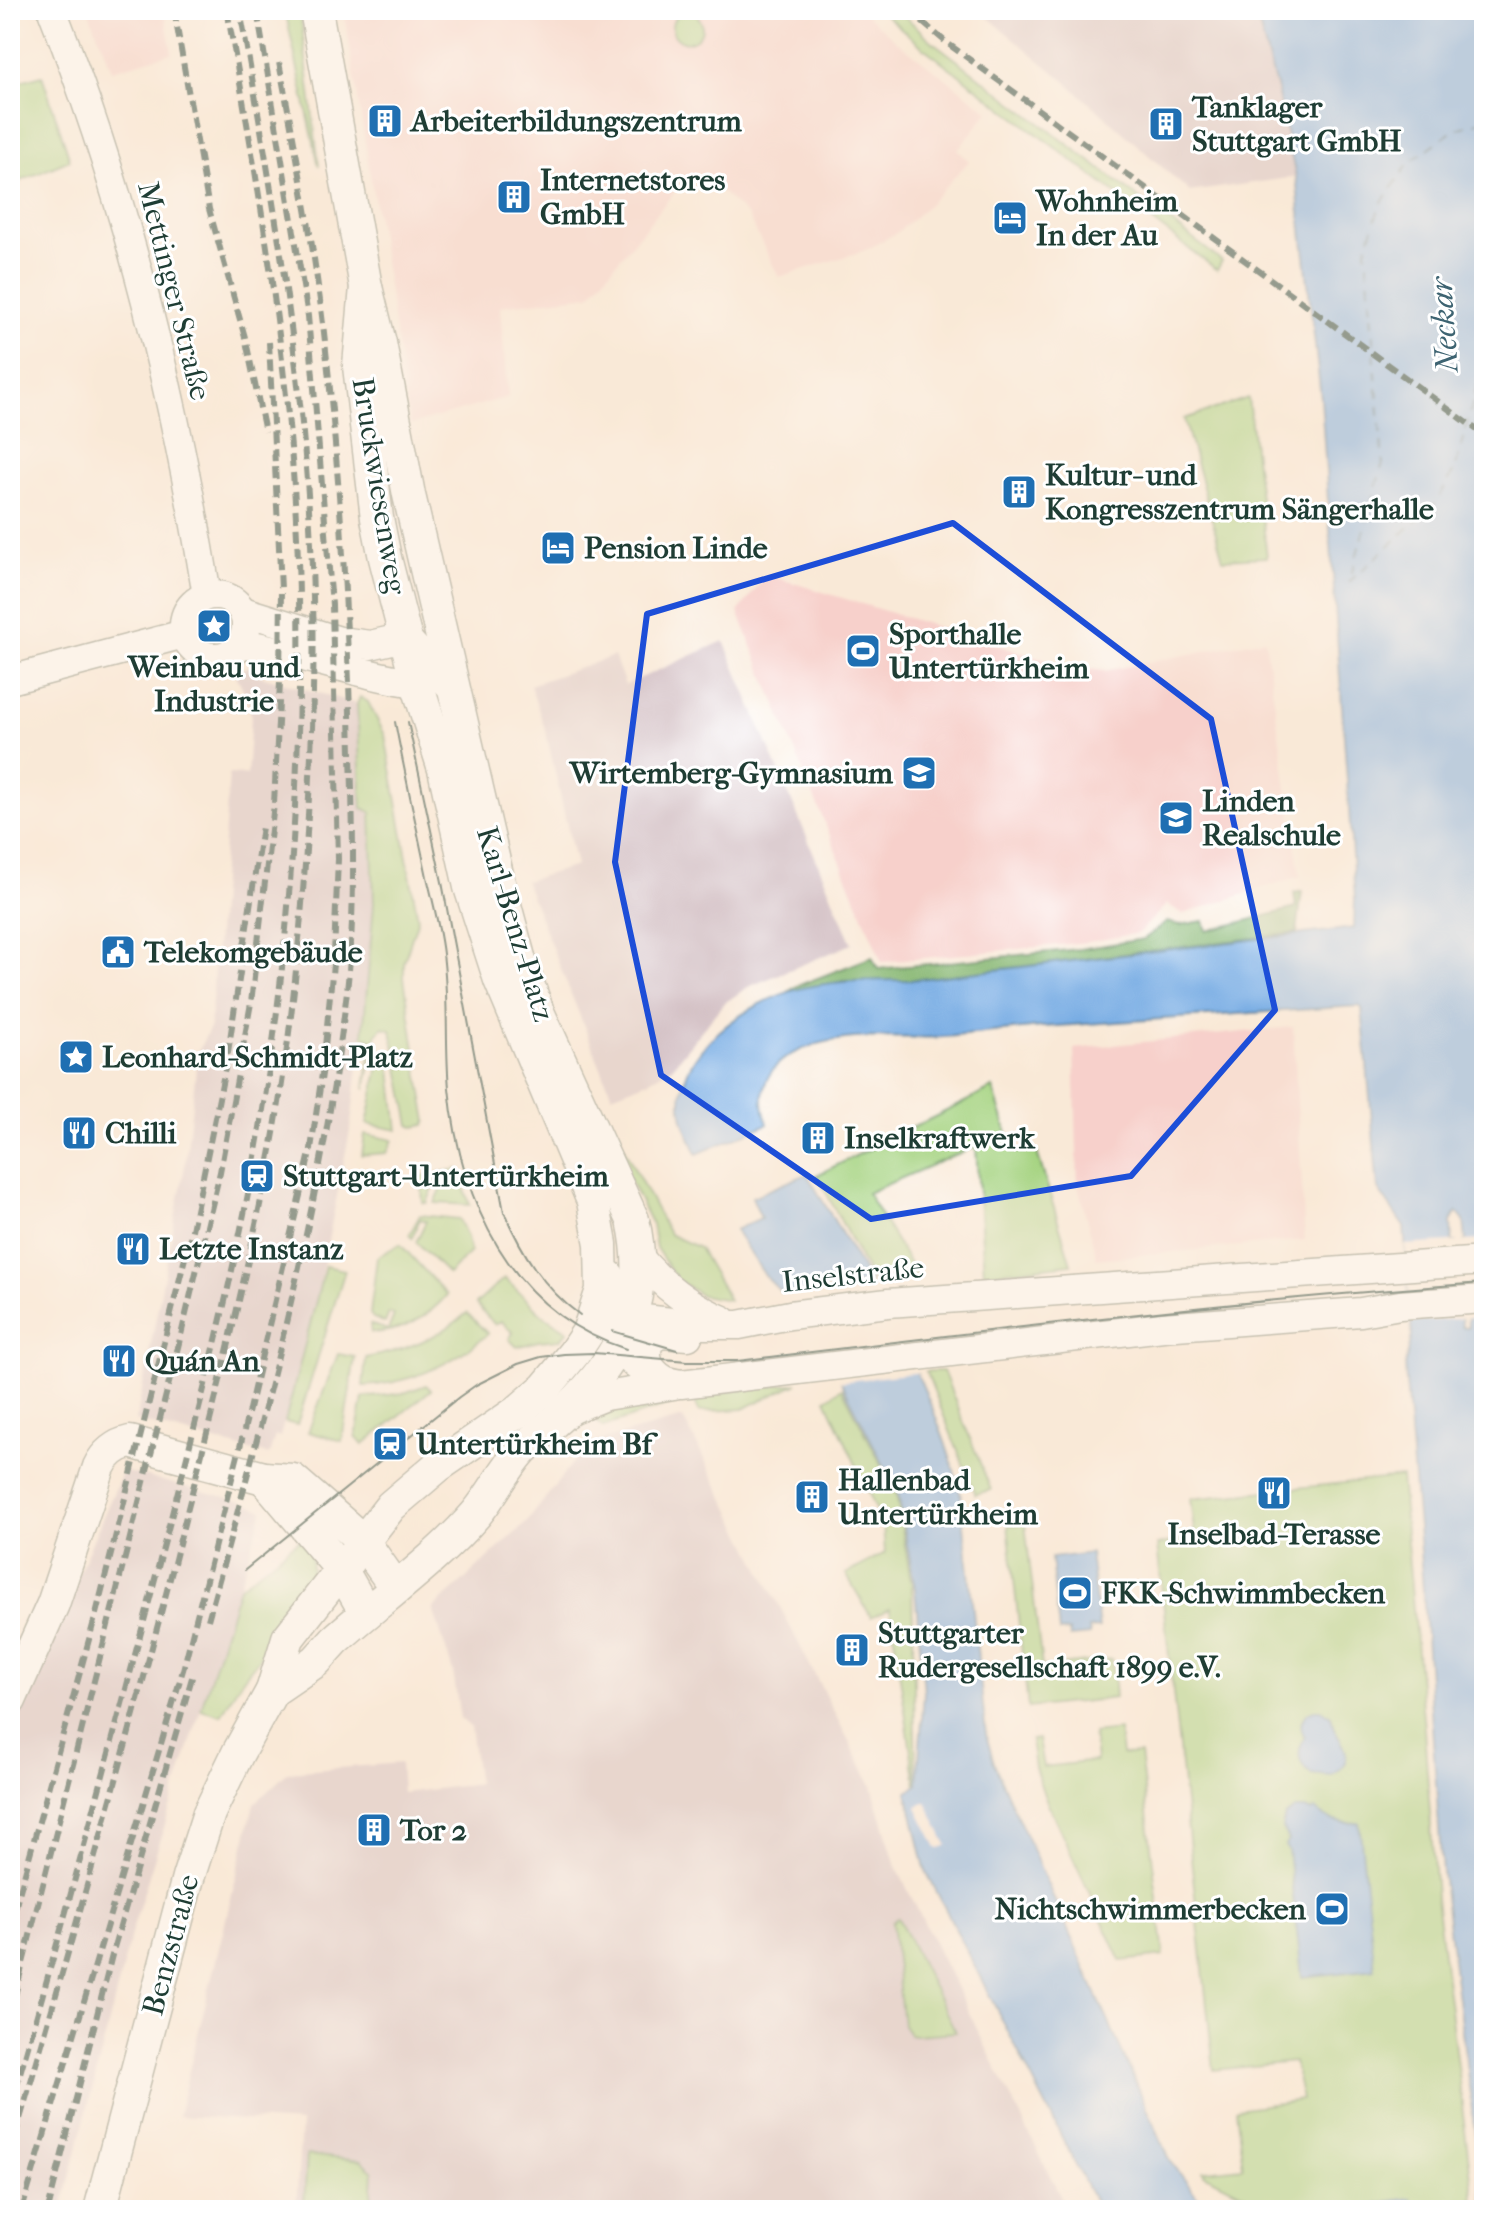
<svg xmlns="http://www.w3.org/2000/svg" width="1494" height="2220" font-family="'IM FELL French Canon',serif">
<rect width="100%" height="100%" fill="#fff"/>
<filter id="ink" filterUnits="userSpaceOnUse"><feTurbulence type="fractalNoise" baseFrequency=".0125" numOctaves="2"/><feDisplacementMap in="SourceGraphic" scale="16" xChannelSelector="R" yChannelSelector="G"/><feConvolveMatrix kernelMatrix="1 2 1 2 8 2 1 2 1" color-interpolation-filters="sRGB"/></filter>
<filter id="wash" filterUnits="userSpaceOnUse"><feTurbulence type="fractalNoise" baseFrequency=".006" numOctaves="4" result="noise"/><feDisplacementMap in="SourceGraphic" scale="32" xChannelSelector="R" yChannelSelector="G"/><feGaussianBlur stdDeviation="1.8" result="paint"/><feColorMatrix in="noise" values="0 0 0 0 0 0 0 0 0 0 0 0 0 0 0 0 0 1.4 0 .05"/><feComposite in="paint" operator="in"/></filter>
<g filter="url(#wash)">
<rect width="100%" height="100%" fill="#f9e9d7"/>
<g fill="#f7d0cb">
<path d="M88 10H164L172 53 112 70Z"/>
<path d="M344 10H861L900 44 989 111 958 150 969 161 928 205 898 232 866 250 779 277 748 216 708 180 685 179 590 295 500 306 508 397 410 425Z"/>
<path d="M767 575 1065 666 1105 671 1265 639 1300 876 1183 914 1167 904 1139 933 1088 942 882 962 738 612Z"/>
<path d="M1293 1027 1305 1240 1097 1259 1078 1186 1074 1049Z"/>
</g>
<g fill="#d2bec2">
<path d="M979 10H1255L1277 90 1296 177 1190 192 1066 82Z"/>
<path d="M724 641 852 944 748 987 723 1004 672 1067 648 1081 612 1095 525 881 576 866 546 732 530 685 614 656 625 685Z"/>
<path d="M258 662V675L357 704 362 808 371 812 374 903 362 1036 350 1131 314 1311 280 1437 275 1436 269 1455 136 1421 185 1166 198 1051 210 1027 229 774 247 775 251 718 247 697 235 673Z"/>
<path d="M683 1418 872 1786 896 1866 1067 2210H296L301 2123 178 2116 254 1804 288 1772 400 1763 402 1793 478 1784 470 1727 460 1718 453 1672 433 1609 527 1522 587 1444Z"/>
<path d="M123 1471 241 1501 263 1510 132 1930 62 2210H10V1729Z"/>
</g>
<g fill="#a5d380" stroke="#62885a" stroke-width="2">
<path d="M285 10H300L319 166Z"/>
<path d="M880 10H898L933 42 1222 261 1217 270 925 49Z"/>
<circle cx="687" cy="27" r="15"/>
<path d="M42 75 70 160 18 182 13 164H10V84Z"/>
<path d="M1248 398 1267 557 1223 559 1184 419Z"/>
<circle cx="214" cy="626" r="14"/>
<path d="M360 697 368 702 385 735 418 919 404 962V978L416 1056 397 1059 391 1029 382 1027 376 1036 365 1089 372 1039 363 1036 374 903 371 812 362 808 357 704Z"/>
<path d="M382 1051 389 1052 398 1130 367 1124Z"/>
<path d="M417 1065 427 1121 425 1125 414 1127 410 1125 399 1068Z"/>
<path d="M993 1088 1013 1152H1037L1071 1264 984 1274 976 1146 867 1193 916 1274 871 1279 817 1175Z"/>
<path d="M610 1122 669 1234 699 1248 729 1300 701 1295 676 1279 656 1248 652 1225 603 1126Z"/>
<path d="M365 1134 393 1140 387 1153 362 1155Z"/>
<path d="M458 1169 470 1205 435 1203 445 1180 438 1177 427 1203H423L421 1176Z"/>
<path d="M420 1215 459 1219 467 1237 470 1252 448 1274 416 1242 426 1221 420 1219 412 1238 409 1235Z"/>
<path d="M400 1244 447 1295C426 1319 403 1332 371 1333L370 1324 388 1330 394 1315 389 1313 385 1323 373 1318 370 1314 377 1257Z"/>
<path d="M325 1266 345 1270 297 1425 285 1422Z"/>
<path d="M504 1278 543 1315 568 1331 561 1339 539 1341 517 1347 509 1339 513 1333 501 1321 495 1325 476 1304Z"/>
<path d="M467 1313 488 1334C452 1364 410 1384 363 1386L366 1358C405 1350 437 1339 467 1313Z"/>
<path d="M338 1354 355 1357 342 1441 308 1432Z"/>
<path d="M926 1371H943L991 1490 975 1494Z"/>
<path d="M798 1383 743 1409 699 1412 695 1401 723 1392Z"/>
<path d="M426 1385 431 1390 363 1445 356 1437 363 1398 404 1393Z"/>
<path d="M842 1388 896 1493 912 1586 916 1786 890 1609 871 1617 846 1574 885 1553 883 1524 826 1399Z"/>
<path d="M654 1396 680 1401 603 1427 588 1414Z"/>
<path d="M1401 1477 1424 1729 1436 1898 1475 2210H1275L1204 2174 1203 2171 1243 2167 1236 2109 1302 2100 1294 2062 1214 2070 1157 1545 1195 1538 1190 1499Z"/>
<path d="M1025 1524 1042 1667 1112 1659 1115 1698 1028 1708 1008 1525Z"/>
<path d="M300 1539 311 1555 313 1588 239 1684 221 1715 201 1709 239 1587Z"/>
<path d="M1119 1730 1122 1755 1140 1754 1164 1956 1121 1961 1044 1795 1035 1768 1031 1740 1038 1739 1043 1767 1096 1761 1093 1733Z"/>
<path d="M898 1918 956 2032 915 2035 910 2034 903 2025 892 1922Z"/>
<path d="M307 2155 361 2161 373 2171 371 2210 304 2204Z"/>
</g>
<path fill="#84b56e" stroke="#527951" stroke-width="2" d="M1302 891 1297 933 911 980 844 981 788 992 797 986 872 957 878 969 1080 949 1144 939 1167 922 1180 925 1204 921 1207 931 1296 908 1294 893Z"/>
<g fill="#75aae3" stroke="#4a748c" stroke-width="2" fill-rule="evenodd">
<path d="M1255 10H1484V2205L1442 1873 1422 1576 1406 1382 1405 1365 1412 1336 1404 1227 1378 1189 1362 1008 1359 1006C1253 1014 1147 1020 1042 1027 1009 1030 977 1034 944 1037 895 1040 840 1030 794 1053 765 1068 756 1094 768 1124L697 1154C690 1137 680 1120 681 1101 682 1042 760 995 812 986 845 980 878 980 911 980L1354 928 1355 899 1321 398 1296 177 1277 90ZM1457 1212 1464 1221 1466 1241 1463 1242 1468 1327H1462L1456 1242H1452L1451 1222Z"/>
<path d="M807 1174C866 1276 933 1380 961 1496L986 1735 995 1766 1170 2160 1207 2210H1099L925 1869 907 1792 917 1785 924 1692 915 1589 898 1493 843 1385 782 1293 766 1277 735 1230 761 1218 752 1197Z"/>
<path d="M1090 1553 1099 1628 1089 1629 1090 1635 1070 1637 1069 1631 1059 1632 1051 1558Z"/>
<path d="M1314 1710H1321L1331 1716C1333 1722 1333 1729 1336 1733 1348 1750 1353 1764 1330 1776L1311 1774C1298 1764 1296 1751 1305 1737 1298 1726 1301 1714 1314 1710Z"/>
<path d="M1295 1809H1305L1312 1812 1315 1809C1328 1822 1342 1825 1359 1822L1375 1969 1302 1977 1288 1850 1285 1846 1289 1841 1282 1828 1285 1816Z"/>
<path d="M1411 2198 1413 2210H1350L1349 2208Z"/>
</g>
<g fill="#f9e9d7">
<path d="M1484 1240V1317L1411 1322 1405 1245Z"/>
<path d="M874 1283 922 1372 838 1382 778 1294Z"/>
<path d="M926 1802 947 1845 938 1849 917 1807Z"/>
</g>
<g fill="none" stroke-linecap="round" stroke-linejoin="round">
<path stroke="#3d6371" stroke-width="2" stroke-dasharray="10 8" stroke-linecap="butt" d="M1484 120 1454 130 1410 162 1380 205 1366 250 1383 463 1349 582 1436 503 1455 469 1484 359"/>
</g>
</g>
<g filter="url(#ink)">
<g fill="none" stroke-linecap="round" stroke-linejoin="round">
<defs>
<g id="tertiary">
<path d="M52 10C126 198 175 396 207 595"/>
<circle cx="215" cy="626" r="31"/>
<path d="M243 611 340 641 370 645 405 637 452 688"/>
<path d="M241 643C301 653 357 675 417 683L425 666"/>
<path d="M10 680 184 634"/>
<path d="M639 1257C662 1285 689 1306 723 1320"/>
<path d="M610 1275C613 1291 610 1305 612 1320 615 1358 647 1379 681 1384L1163 1327 1361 1312 1400 1305 1484 1299"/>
<path d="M630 1321 644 1319 699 1325H739L790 1315 888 1303 1484 1261"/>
<path d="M663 1379C648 1369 643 1357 650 1340L661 1334 688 1336"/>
<path d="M567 1411 605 1396 674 1385"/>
</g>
<g id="secondary">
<path d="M264 1478 341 1569 366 1613"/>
<path d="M272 1691 316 1661 335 1640C380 1600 437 1559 476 1514 493 1494 504 1470 522 1450 536 1436 553 1424 567 1410 624 1355 651 1299 633 1220L538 1012 520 961 499 883 409 495 380 343 366 287 316 10"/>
<path d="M10 1700 53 1604 99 1467C105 1454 116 1445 130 1442L264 1478 293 1480 363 1541 396 1588"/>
<path d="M100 2210 188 1878 209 1813 238 1753 272 1691 288 1638 391 1506 438 1466 517 1412 545 1388 574 1353 588 1332 602 1290 601 1244 593 1201 500 980 470 887 444 769 417 683 385 558 377 518 359 366 366 287"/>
</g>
</defs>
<use href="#tertiary" stroke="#8c9386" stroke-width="31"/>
<use href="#secondary" stroke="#8c9386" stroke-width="35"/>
<use href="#tertiary" stroke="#fff" stroke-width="28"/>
<use href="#secondary" stroke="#fff" stroke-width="32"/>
<g stroke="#1f3d34" stroke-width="2">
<path d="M395 722C405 774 416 825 427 877 433 902 440 928 443 954 449 999 445 1044 449 1088 460 1201 510 1312 626 1349"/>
<path d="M408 722 442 882 504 1212C522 1253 543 1288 580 1315"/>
<path d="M612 1331 677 1350"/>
<path d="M245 1570 459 1397 476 1385 518 1364 541 1357 564 1354 594 1353 687 1361H737C985 1331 1234 1300 1484 1283"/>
</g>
<g stroke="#1f3d34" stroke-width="6" stroke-dasharray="12 6" stroke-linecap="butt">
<path d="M174 10 209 209 246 341 265 432"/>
<path d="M908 10 947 43 1484 435"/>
<path d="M208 1620C265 1413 322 1205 347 991 357 899 352 805 350 713 346 583 338 453 323 324 312 234 295 146 278 57"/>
<path d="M10 1927 96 1614 192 1230 227 1059 262 827"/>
<path d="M10 2015 182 1331 220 1172 251 1003 274 804 280 682 281 589 269 342"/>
<path d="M10 2107C58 1946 101 1783 144 1621 179 1486 216 1351 244 1214 285 1012 302 802 299 595 295 398 262 204 227 10"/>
<path d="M10 2153C67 1960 121 1766 172 1571 207 1433 243 1295 270 1155 289 1054 299 952 306 850 311 766 315 682 313 597 308 399 275 205 240 10"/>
<path d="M10 2180 18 2144"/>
<path d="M22 2210 183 1670 240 1447 311 1149 323 1067 334 954 338 859 332 605 308 316 257 10"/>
<path d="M48 2210 113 1951 193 1674"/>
</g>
</g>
</g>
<path d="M0 0H1494V2220H0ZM953 523 1211 719 1275 1010 1131 1176 871 1219 661 1075 615 862 647 614Z" fill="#f9e9d7" fill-opacity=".55" fill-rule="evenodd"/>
<path fill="none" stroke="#1d4ed8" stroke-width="6" stroke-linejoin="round" d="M953 523 1211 719 1275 1010 1131 1176 871 1219 661 1075 615 862 647 614Z"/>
<defs>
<symbol id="building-square" viewBox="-11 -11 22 22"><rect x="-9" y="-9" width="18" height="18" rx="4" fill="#1f6fb2" stroke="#fff"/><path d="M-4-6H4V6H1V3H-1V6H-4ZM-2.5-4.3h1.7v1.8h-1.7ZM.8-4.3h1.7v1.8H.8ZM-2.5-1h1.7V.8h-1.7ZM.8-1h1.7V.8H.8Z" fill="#fff"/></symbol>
<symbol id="hotel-square" viewBox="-11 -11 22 22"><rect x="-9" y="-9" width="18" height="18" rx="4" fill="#1f6fb2" stroke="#fff"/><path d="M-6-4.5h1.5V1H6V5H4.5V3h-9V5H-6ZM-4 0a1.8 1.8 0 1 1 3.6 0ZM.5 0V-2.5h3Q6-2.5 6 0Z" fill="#fff"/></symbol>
<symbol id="sight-square" viewBox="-11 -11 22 22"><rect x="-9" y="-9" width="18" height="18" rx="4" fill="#1f6fb2" stroke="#fff"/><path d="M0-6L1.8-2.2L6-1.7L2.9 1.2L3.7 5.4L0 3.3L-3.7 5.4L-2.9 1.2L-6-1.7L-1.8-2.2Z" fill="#fff"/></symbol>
<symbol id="stadium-square" viewBox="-11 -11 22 22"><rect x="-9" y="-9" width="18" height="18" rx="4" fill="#1f6fb2" stroke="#fff"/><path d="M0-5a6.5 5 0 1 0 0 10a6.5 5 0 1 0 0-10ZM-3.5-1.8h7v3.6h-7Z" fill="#fff"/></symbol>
<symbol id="school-square" viewBox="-11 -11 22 22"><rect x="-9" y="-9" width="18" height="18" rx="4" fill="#1f6fb2" stroke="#fff"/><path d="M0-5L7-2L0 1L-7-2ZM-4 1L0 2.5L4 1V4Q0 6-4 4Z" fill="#fff"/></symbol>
<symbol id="civic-square" viewBox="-11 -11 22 22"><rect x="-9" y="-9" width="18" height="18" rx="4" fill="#1f6fb2" stroke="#fff"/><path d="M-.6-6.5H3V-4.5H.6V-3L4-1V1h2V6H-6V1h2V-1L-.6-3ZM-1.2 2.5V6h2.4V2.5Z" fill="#fff"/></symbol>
<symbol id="restaurant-square" viewBox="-11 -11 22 22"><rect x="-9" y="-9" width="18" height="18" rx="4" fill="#1f6fb2" stroke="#fff"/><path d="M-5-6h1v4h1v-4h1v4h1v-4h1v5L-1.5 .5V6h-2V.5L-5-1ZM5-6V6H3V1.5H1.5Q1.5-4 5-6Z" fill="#fff"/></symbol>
<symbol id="station-square" viewBox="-11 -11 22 22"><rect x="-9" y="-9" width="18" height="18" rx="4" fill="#1f6fb2" stroke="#fff"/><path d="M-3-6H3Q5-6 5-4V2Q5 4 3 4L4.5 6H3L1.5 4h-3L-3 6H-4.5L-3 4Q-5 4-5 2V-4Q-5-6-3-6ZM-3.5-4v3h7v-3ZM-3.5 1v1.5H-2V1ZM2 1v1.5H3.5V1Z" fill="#fff"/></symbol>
</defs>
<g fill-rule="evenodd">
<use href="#building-square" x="365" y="101" width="40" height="40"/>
<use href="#building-square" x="1146" y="104" width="40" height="40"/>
<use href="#building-square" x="494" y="177" width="40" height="40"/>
<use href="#hotel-square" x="990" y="198" width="40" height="40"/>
<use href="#building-square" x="999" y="472" width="40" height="40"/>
<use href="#hotel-square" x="538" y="528" width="40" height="40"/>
<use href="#sight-square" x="194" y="606" width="40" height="40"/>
<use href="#stadium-square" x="843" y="631" width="40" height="40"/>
<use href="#school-square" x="899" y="753" width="40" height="40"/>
<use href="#school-square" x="1156" y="798" width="40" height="40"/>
<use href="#civic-square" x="98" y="932" width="40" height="40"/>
<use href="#sight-square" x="56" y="1037" width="40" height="40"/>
<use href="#restaurant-square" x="59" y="1113" width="40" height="40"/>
<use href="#building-square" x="798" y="1118" width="40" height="40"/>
<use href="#station-square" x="237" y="1156" width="40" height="40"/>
<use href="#restaurant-square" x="113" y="1229" width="40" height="40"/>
<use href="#restaurant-square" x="99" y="1341" width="40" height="40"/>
<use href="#station-square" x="370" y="1424" width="40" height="40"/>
<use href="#restaurant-square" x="1254" y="1473" width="40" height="40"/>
<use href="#building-square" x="792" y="1477" width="40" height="40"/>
<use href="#stadium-square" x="1055" y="1573" width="40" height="40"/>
<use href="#building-square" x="832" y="1630" width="40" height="40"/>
<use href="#building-square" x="354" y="1810" width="40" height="40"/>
<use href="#stadium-square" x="1312" y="1889" width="40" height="40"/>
</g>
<g text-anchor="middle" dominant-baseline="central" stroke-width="6" stroke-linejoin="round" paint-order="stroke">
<g font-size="30" font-weight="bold" fill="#1f3d34" stroke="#fff" text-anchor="start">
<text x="1192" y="107">Tanklager<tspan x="1192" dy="34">Stuttgart GmbH</tspan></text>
<text x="411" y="121">Arbeiterbildungszentrum</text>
<text x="540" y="180">Internetstores<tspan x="540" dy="34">GmbH</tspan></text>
<text x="1036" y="201">Wohnheim<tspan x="1036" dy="34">In der Au</tspan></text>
<text x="1045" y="475">Kultur- und<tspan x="1045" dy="34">Kongresszentrum Sängerhalle</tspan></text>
<text x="584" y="548">Pension Linde</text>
<text x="889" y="634">Sporthalle<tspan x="889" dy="34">Untertürkheim</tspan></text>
<text x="214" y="667" text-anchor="middle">Weinbau und<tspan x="214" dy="34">Industrie</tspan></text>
<text x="893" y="773" text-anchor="end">Wirtemberg-Gymnasium</text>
<text x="1202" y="801">Linden<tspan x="1202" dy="34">Realschule</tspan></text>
<text x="144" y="952">Telekomgebäude</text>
<text x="102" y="1057">Leonhard-Schmidt-Platz</text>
<text x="105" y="1133">Chilli</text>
<text x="844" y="1138">Inselkraftwerk</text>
<text x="283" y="1176">Stuttgart-Untertürkheim</text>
<text x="159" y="1249">Letzte Instanz</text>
<text x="145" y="1361">Quán An</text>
<text x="416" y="1444">Untertürkheim Bf</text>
<text x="838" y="1480">Hallenbad<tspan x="838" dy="34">Untertürkheim</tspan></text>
<text x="1274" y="1534" text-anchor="middle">Inselbad-Terasse</text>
<text x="1101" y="1593">FKK-Schwimmbecken</text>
<text x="878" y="1633">Stuttgarter<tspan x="878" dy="34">Rudergesellschaft 1899 e.V.</tspan></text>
<text x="400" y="1830">Tor 2</text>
<text x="1306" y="1909" text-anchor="end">Nichtschwimmerbecken</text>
</g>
<g font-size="30" fill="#1f3d34" stroke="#fff">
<text transform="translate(174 291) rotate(76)">Mettinger Straße</text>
<text transform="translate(379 486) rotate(81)">Bruckwiesenweg</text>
<text transform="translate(515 924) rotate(73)">Karl-Benz-Platz</text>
<text transform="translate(853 1275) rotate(-6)">Inselstraße</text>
<text transform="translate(171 1945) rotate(-75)">Benzstraße</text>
</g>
<g font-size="32" font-style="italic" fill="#3d6371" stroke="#fff">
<text transform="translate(1444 325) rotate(-94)">Neckar</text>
</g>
</g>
<rect width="1494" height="2220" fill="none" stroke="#fff" stroke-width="40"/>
</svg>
